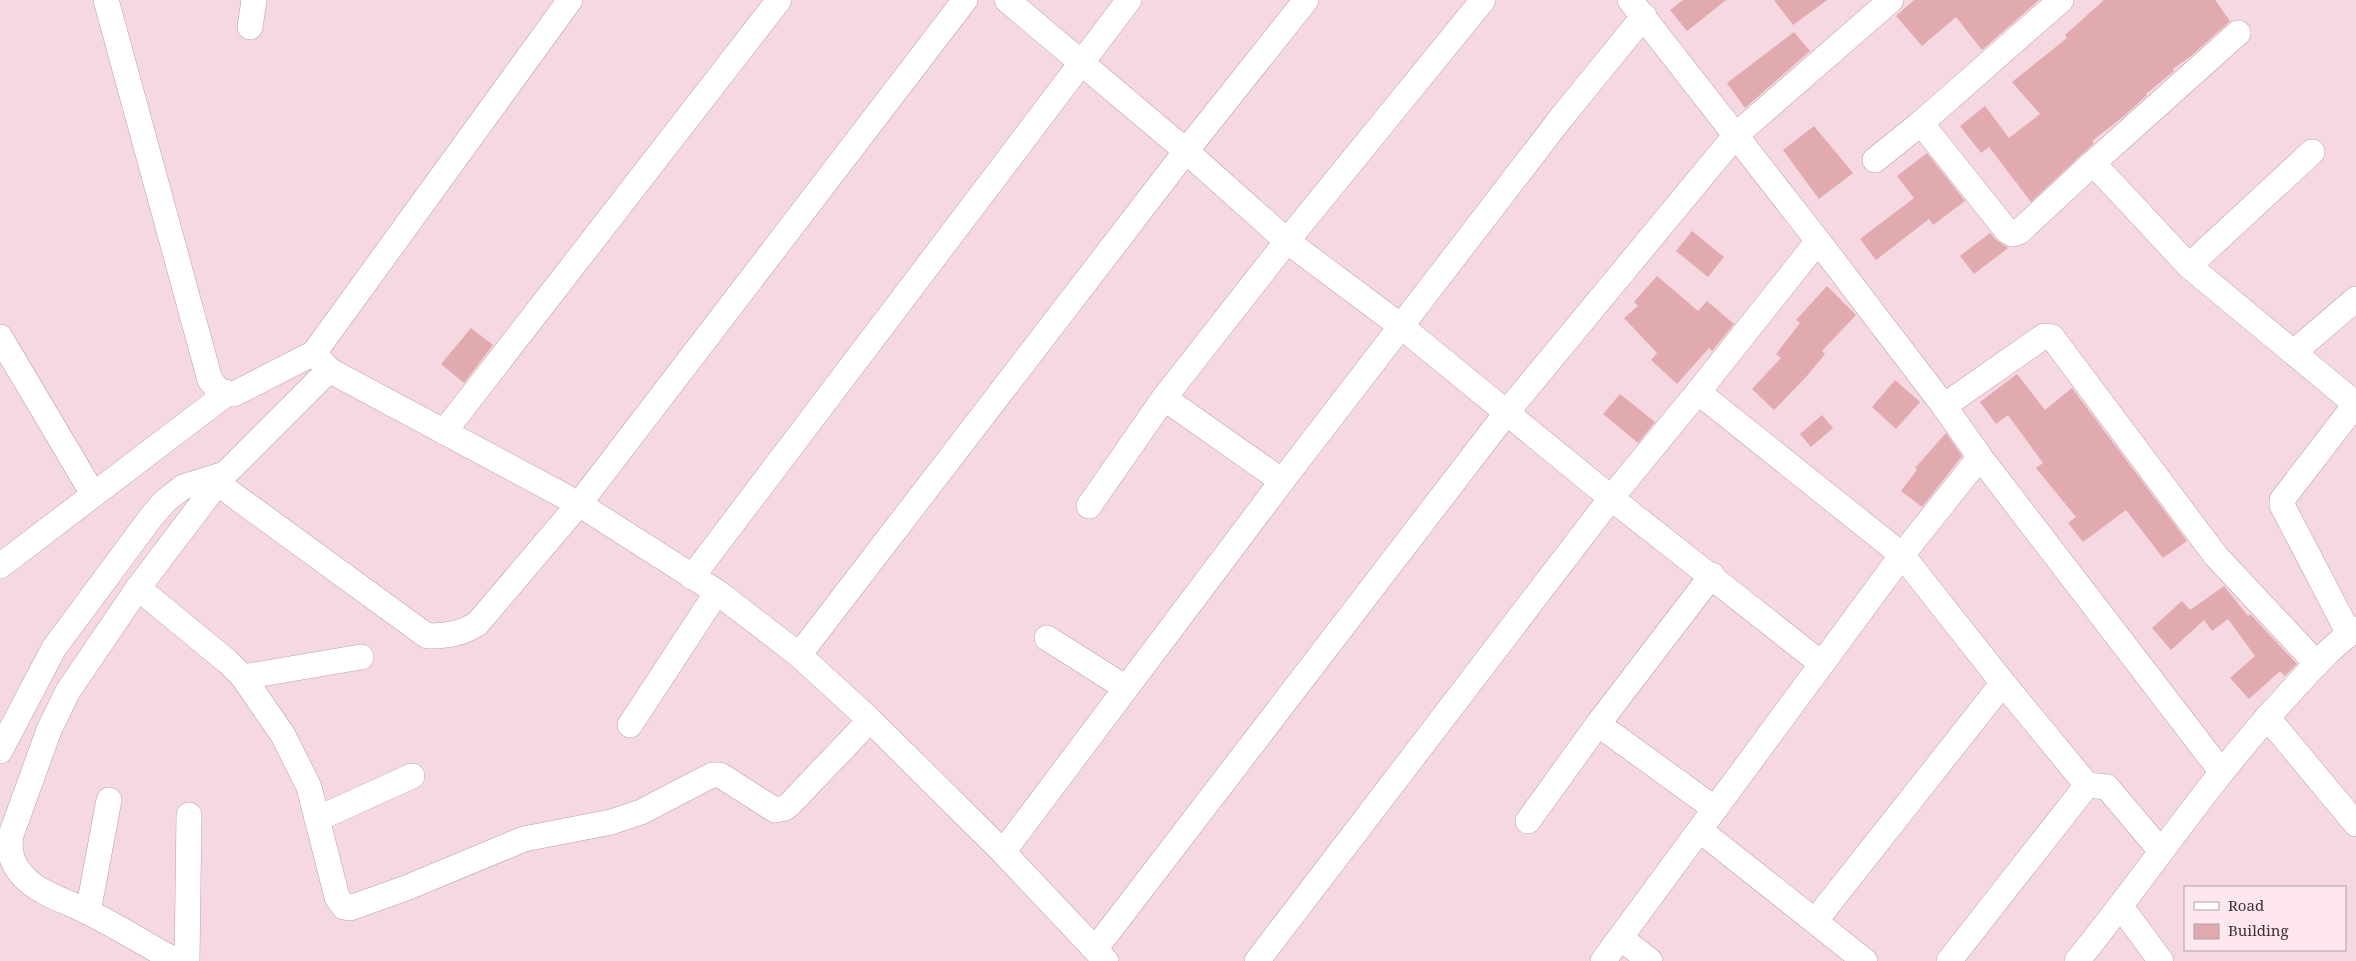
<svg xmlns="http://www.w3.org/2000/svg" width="2356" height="961" font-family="'Noto Serif',serif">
<rect width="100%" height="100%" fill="#f6d8e3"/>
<g fill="#e0aaae">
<path d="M1683 0H1726L1687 31 1670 10Z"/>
<path d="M1774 0H1827L1793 25Z"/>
<path d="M1914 0H2039L1982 50 1956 17 1922 46 1896 16Z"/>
<path d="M2104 0H2215L2230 21 2191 56 2173 69 2174 71 2146 94 2147 95 2124 116 2092 141 2094 143 2031 202 1989 147 1981 153 1960 126 1985 106 2009 138 2040 114 2012 82 2067 38 2065 35Z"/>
<path d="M1794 32 1810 51 1745 108 1727 83Z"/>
<path d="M1814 126 1853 173 1819 199 1783 150Z"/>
<path d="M1927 153 1965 201 1933 225 1929 219 1876 260 1860 239 1914 198 1897 176Z"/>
<path d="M1692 231 1724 257 1708 277 1676 251Z"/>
<path d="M1990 233 1996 240 2008 248 1974 274 1960 256Z"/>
<path d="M1657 276 1698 311 1707 301 1734 324 1712 351 1709 348 1677 384 1651 360 1657 353 1624 318 1638 306 1634 302Z"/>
<path d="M1827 286 1856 315 1822 351 1825 354 1806 377 1774 410 1752 389 1781 358 1776 354 1800 323 1796 320Z"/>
<path d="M471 328 493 345 464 383 441 364Z"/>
<path d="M2017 374 2045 410 2072 388 2187 541 2163 558 2126 510 2083 542 2068 523 2076 517 2036 468 2043 463 2008 415 1996 424 1980 402Z"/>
<path d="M1895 380 1920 402 1896 429 1872 407Z"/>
<path d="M1620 394 1655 422 1638 443 1603 414Z"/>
<path d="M1822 415 1833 428 1811 447 1800 434Z"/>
<path d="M1946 433 1962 456 1922 507 1901 491 1917 470 1915 468Z"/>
<path d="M2224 586 2248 616 2250 614 2297 664 2285 676 2280 671 2249 699 2230 678 2255 656 2228 619 2212 631 2204 620 2171 650 2152 628 2182 601 2190 610Z"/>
</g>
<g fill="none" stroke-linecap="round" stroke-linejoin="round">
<defs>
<g id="minor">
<path d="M106 0 210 380 219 391 234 394 314 353 570 0"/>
<path d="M1007 0 1186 151 1287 241 1402 327 1611 498 1822 664"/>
<path d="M1630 0 1818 241 1944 406 1980 457 2221 771"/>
<path d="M250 27 254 0"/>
<path d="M2238 33 2093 163 2189 266 2352 401 2353 406 2351 410 2282 500V505L2349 634"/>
<path d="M1921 123 2061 0"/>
<path d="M1875 160 1921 123 2007 231 2013 234 2019 232 2093 163"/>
<path d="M2189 266 2312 152"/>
<path d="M0 337 93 494"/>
<path d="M2294 352 2356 299"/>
<path d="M314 353 329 370 579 504 717 592 799 655 870 720 1003 852 1106 961"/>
<path d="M1698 392 1902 555 2003 683 2087 785 2107 787 2161 851"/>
<path d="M1164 398 1282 481"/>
<path d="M1944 406 2044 336 2052 337 2216 556 2317 664"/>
<path d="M444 432 779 0"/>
<path d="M217 483 427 636C447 636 460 634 477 624L579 504 965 0"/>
<path d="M1089 506 1164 398 1287 241 1483 0"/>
<path d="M0 566 226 394"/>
<path d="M692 577 1129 0"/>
<path d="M138 588 228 662 243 677 283 735 309 787 337 897 344 907 350 908 406 888 524 839 611 822 641 812 712 775H720L775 810 785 808 791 803 870 720"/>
<path d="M1047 638 1126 688"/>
<path d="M799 655 1186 151 1306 0"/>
<path d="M243 677 361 657"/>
<path d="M2267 717 2356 824"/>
<path d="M1598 724 1712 575"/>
<path d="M630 725 717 592"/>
<path d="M0 751 54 648 152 516 165 501 183 487 225 474 329 370"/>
<path d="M317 819 412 776"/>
<path d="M1528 821 1598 724 1715 809"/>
<path d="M1701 831 1865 961"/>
<path d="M1003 852 1282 481 1561 118 1644 16"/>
<path d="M2121 907 2161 961"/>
<path d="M88 912 109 800"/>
<path d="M1815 921 2003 683"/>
<path d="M1621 938 1650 961"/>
<path d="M1096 948 1507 412 1735 136 1891 0"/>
<path d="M176 961C147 945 118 927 88 912 69 902 43 895 27 880 13 867 8 854 11 835L49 730 68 691 138 588 222 477"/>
<path d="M187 961 189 815"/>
<path d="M1257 961 1611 498 1698 392 1818 241"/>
<path d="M1603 961 1902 555 1980 457"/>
<path d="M1949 961 2087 785"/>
<path d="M2077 961C2148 874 2209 780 2285 698 2307 674 2329 648 2356 629"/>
</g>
</defs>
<use href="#minor" stroke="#ba9fa9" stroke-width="26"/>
<use href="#minor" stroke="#fff" stroke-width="25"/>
</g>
<rect x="2184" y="886" width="162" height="65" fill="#ffe7f0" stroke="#b29fa6"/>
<rect x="2194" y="902" width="25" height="8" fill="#ffffff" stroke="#b29fa6"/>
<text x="2228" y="911" font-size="15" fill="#3e3237">Road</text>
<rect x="2194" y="924" width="25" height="15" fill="#e0aaae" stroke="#b29fa6"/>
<text x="2228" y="936" font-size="15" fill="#3e3237">Building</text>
</svg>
